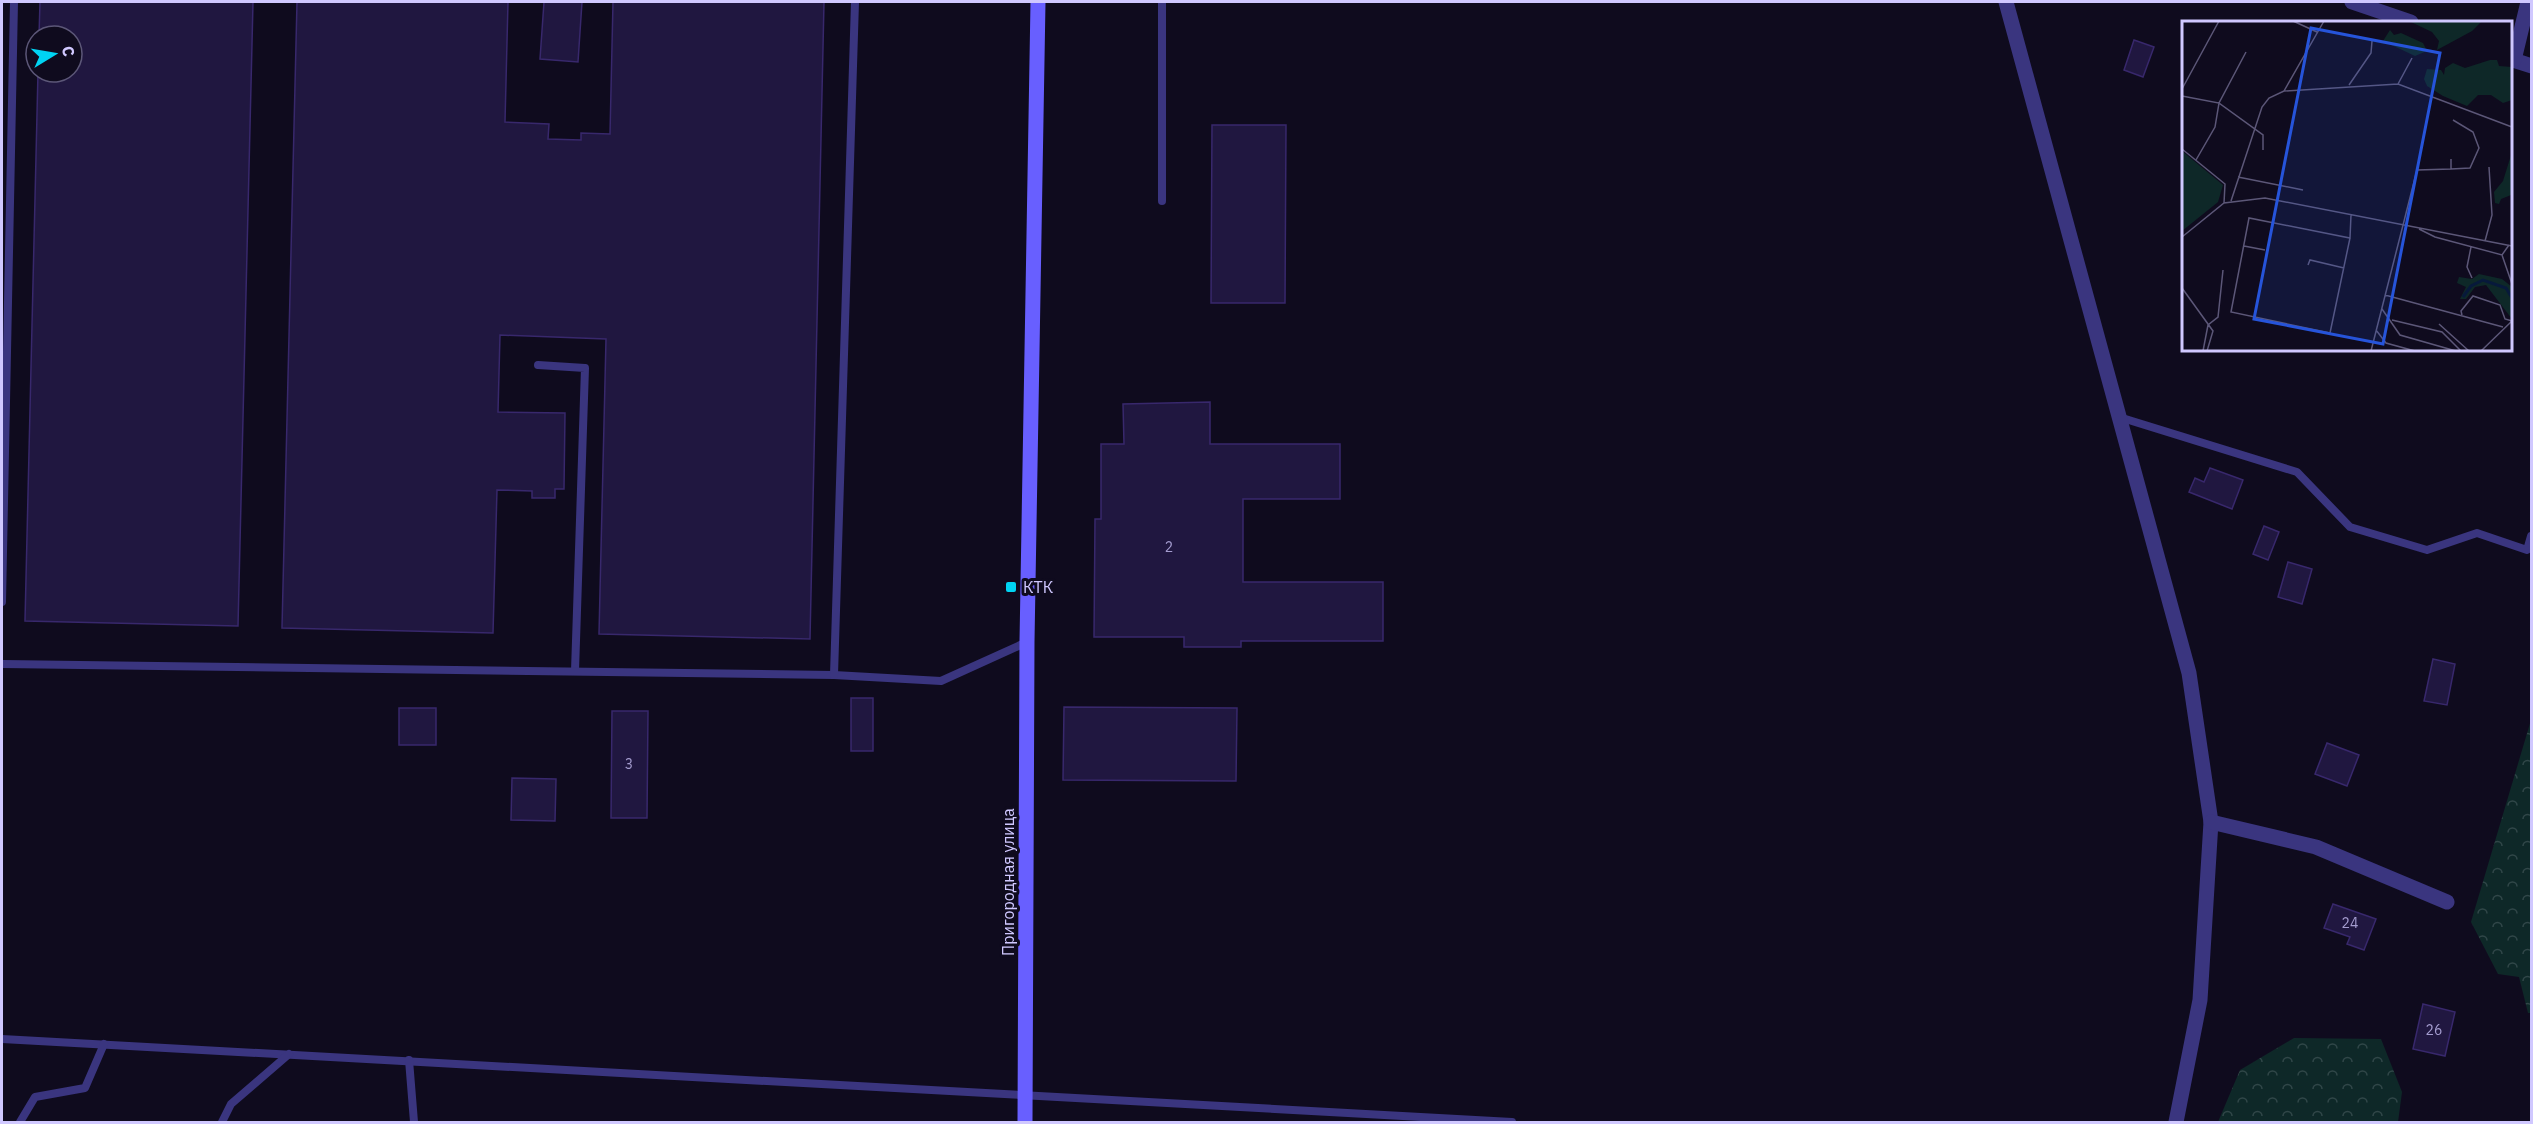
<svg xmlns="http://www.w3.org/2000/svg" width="2533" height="1124" font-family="'IBM Plex Sans',sans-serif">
<defs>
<pattern id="forest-crowns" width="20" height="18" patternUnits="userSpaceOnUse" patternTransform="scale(1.5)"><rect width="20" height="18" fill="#0e2828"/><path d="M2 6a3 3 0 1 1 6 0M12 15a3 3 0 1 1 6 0" fill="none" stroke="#304648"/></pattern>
</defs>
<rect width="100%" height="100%" fill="#0f0b1e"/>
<g fill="url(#forest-crowns)">
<path d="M2531 720 2532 1013H2528L2519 977 2498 974 2471 922Z"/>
<path d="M2294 1038 2381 1039 2402 1092 2398 1122H2218L2240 1070Z"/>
</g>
<g fill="#201740" stroke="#38286c" stroke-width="1.5">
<path d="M40 2H253L238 626 25 621 38 72H72V36H39Z"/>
<path d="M297 2H508L505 122 549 124 548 139 581 140V133L610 134 613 2H824L810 639 599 634 606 339 500 335 498 412 565 413 564 489H555V498H532V491L497 490 493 633 282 628Z"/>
<path d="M544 2H582L578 62 540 59Z"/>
<path d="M2134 40 2154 47 2143 77 2124 70Z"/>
<path d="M1212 125H1286L1285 303H1211Z"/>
<path d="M1210 402V444H1340V499H1243V582H1383V641H1241V647H1184V637H1094L1095 519H1101V444H1124L1123 404Z"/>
<path d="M2210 468 2243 480 2232 509 2189 492 2195 478 2204 482Z"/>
<path d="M2264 526 2279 532 2268 560 2253 554Z"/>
<path d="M2288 562 2312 569 2302 604 2278 597Z"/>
<path d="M2433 659 2455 664 2447 705 2424 701Z"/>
<rect x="851" y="698" width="22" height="53"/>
<path d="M1064 707 1237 708 1236 781 1063 780Z"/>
<rect x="399" y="708" width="37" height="37"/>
<path d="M612 711H648L647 818H611Z"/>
<path d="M2327 743 2359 755 2347 786 2315 774Z"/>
<path d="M512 778 556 779 555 821 511 820Z"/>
<path d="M2333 904 2376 919 2364 950 2347 944 2350 937 2324 928Z"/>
<path d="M2423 1004 2455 1012 2445 1056 2413 1049Z"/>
</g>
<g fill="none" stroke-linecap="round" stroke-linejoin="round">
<g stroke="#3a357f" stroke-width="8">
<path d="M1162 2V201"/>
<path d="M538 365 585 368 575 671"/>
<path d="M2119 417 2297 472 2350 527 2427 550 2477 533 2527 550 2531 536"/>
<path d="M2 602 14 2"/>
<path d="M2 664 834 675 941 681 1027 642"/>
<path d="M834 675 855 2"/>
<path d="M2 1039 1512 1122"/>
<path d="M409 1060 414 1122"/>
<path d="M20 1122 35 1097 85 1088 104 1044"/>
<path d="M222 1122 231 1104 289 1054"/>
</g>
<g stroke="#3a357f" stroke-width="15">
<path d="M2006 2 2189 673 2211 822 2200 1000 2176 1122"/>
<path d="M2352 2 2411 22"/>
<path d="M2510 59 2532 66"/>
<path d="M2514 60 2528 2"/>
<path d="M2211 822 2316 847 2447 902"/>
</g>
<path stroke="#685fff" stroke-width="15" d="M1025 1122 1027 642 1038 2"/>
</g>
<rect fill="#00d4f3" stroke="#0f0b1e" stroke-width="2" x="1005" y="581" width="12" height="12" rx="3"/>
<g text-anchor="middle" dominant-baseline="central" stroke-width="6" stroke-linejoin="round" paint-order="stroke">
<g font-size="14" fill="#a49ccf">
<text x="1169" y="547">2</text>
<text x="629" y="764">3</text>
<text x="2350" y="923">24</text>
<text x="2434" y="1030">26</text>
</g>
<g font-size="16" fill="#d0c8ff" stroke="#0f0b1e" text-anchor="start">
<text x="1023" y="587">КТК</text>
</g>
<g font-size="16" fill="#d0c8ff" stroke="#0f0b1e">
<text transform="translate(1008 882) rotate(-90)">Пригородная улица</text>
</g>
</g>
<g transform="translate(2182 21)">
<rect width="330" height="330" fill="#0f0b1e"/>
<path d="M0 130 41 164 36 181 0 210Z" fill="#0e2828"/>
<path d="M300 0 290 10 255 29 257 20 250 11 229 1ZM208 9 212 14 219 12 241 22 245 30 233 35 201 20ZM308 39H315L317 45 330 46V79L321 82 309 74H296L285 85 261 75 245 65 242 58 245 48 259 49 262 54 263 47 271 42 283 47ZM330 131V177L329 174 319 178 317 183 313 182 312 171 321 160ZM297 253 320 258 330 266V298L304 264 293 266 284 278H278L284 266 275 262 277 256 290 258Z" fill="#0e2828"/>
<path fill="none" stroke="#07193b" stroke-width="3" d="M281 276 289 265 301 259 324 267 330 277"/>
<path fill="none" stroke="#5c5778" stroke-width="1.5" d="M111 0 135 11M64 31 37 82 81 114V129M216 63 230 37M167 64 189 32 190 20M0 68 37 0M102 70 142 0M0 75 37 82 33 106 14 139M0 128 43 163 42 182M269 148 288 147 297 127 291 111 271 99M56 156 121 169M49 180 80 86 87 77 102 70 216 63 330 106M237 208 253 216 320 234 327 224M0 216 42 182 83 177 330 225M168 217 148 312 49 291 67 197 168 217 169 194M303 220 310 194 307 146M62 225 83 229M289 226 285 246 290 257M320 234 330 263M126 244 128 239 162 247M0 267 31 310 25 330M203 274 321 306M200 288 218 314 274 330M280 294 279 290 291 275 318 284 323 298 330 300M210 299 260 311 279 330M257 303 287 330M194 309 204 322 233 330M21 330 26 304 36 296 41 249M189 330 235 149 269 148V138M299 330 330 300"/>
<path fill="#2654da" fill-opacity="0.15" stroke="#2654da" stroke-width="3" d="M129 7 258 32 201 323 72 298Z"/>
<rect width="330" height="330" fill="none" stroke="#d0c8ff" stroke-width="3"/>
</g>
<rect width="2533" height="1124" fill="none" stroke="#d0c8ff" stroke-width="6"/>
<g transform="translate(54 54) rotate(79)"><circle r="28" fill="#0f0b1e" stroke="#5c5778" stroke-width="1.5"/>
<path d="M0-4.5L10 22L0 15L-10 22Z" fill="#00d4f3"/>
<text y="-9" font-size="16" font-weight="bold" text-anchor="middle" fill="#d0c8ff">С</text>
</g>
</svg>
